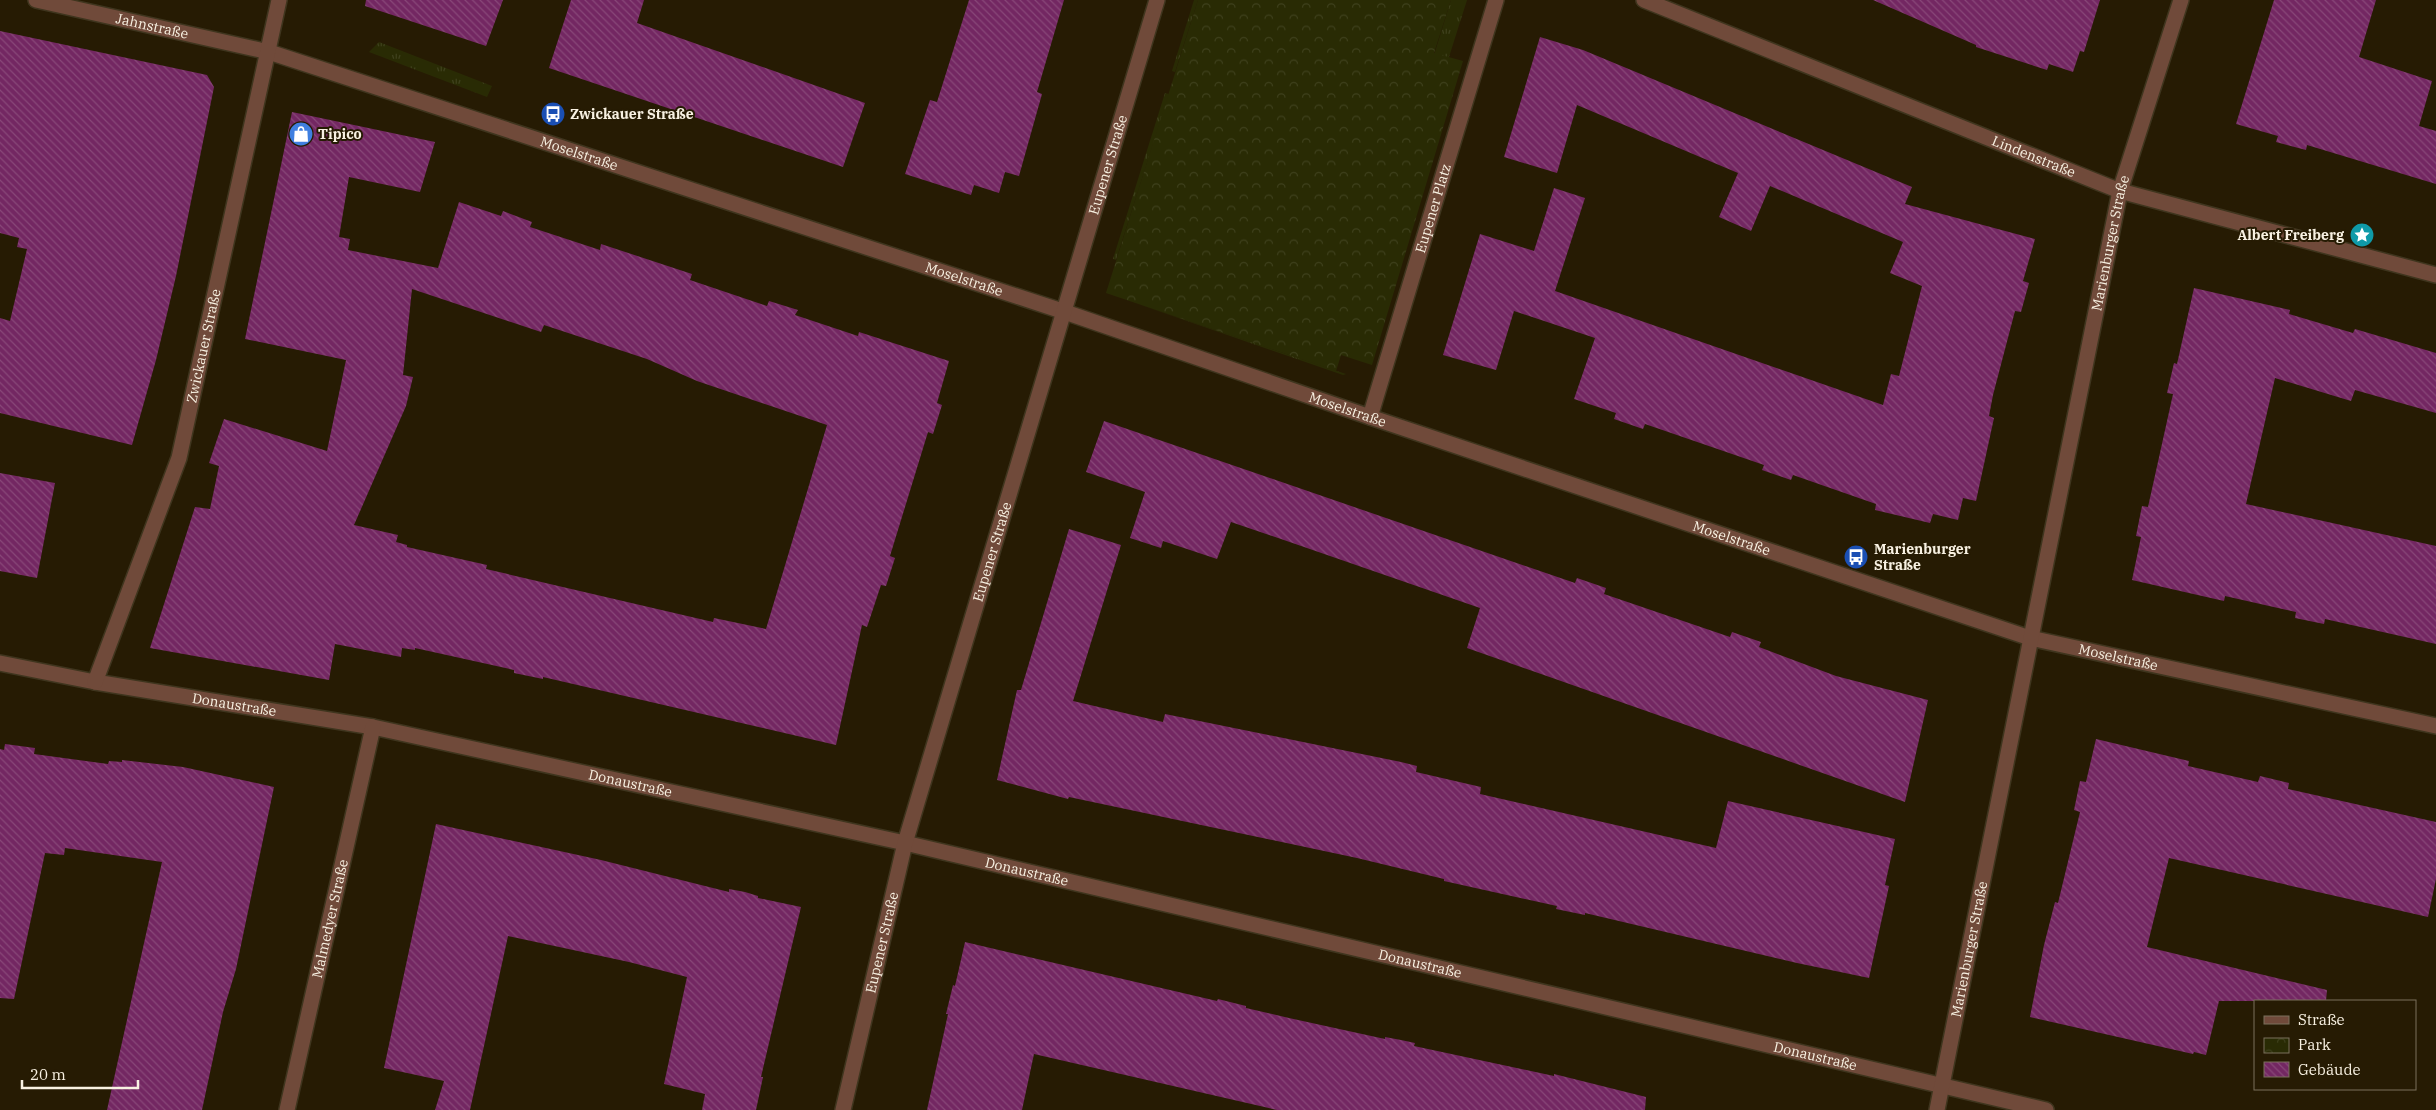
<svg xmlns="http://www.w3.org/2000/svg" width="2436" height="1110" font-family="'IBM Plex Serif',serif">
<defs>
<pattern id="grass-tufts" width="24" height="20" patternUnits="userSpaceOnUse" patternTransform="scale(1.25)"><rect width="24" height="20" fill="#292b04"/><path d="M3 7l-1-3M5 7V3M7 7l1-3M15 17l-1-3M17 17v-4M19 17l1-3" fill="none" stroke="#3e401c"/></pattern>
<pattern id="park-crowns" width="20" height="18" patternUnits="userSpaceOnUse" patternTransform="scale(1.25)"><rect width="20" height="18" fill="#292b04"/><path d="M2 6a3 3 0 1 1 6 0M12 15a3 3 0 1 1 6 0" fill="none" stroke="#3e401c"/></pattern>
<pattern id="building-back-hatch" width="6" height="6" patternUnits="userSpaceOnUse" patternTransform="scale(1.25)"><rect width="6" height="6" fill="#732762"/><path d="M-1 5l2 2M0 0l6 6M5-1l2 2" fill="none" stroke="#884778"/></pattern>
</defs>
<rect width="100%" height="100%" fill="#261b03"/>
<g fill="url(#grass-tufts)">
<path d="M1194 0H1198L1175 72 1172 71Z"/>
<path d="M1451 0H1467L1404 199 1391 195Z"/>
<path d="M379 42 492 86 487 97 369 52Z"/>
<path d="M1165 93 1169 94 1116 260 1113 259Z"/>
<path d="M1141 305 1346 374 1343 375Z"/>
</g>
<path fill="url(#park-crowns)" d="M1198 0H1451L1434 53 1463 61 1372 365 1341 355 1336 371 1106 293Z"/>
<g fill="url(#building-back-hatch)" fill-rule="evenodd">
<path d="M366 0H503L486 46 365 6Z"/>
<path d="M571 0H644L637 23 865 103 843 167 549 68Z"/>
<path d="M969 0H1064L1037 92 1042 94 1019 176 1005 172 999 193 974 185 971 195 905 174 930 100 937 102Z"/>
<path d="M1873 0H2100L2084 52 2080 51 2073 72 2049 64 2047 70 1976 47V45Z"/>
<path d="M2274 0H2376L2359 57 2432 81 2419 126 2436 131V184L2307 145 2306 150 2276 142 2278 136 2236 124Z"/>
<path d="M0 31 207 75 214 87 176 276 156 360 132 445 0 413V318L10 321 27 249 17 247 19 238 0 233Z"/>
<path d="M1540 37 1583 50 1912 187 1905 204 2035 239 2023 281 2029 283 2021 312 2015 311 1993 395 1989 416 1994 418 1976 501 1963 498 1958 520 1933 514 1930 523 1875 510 1876 504 1793 475 1791 480 1762 470 1764 465 1645 424 1643 429 1614 419 1616 413 1574 399 1595 338 1514 311 1496 370 1443 355 1480 234 1534 251 1554 188 1585 198 1555 291 1883 405 1891 374 1899 376 1922 286 1890 273 1903 242 1770 186 1751 231 1719 217 1738 173 1577 105 1557 173 1504 157Z"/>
<path d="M292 112 435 142 420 192 349 177 339 237 350 239 348 250 438 268 459 202 501 216 503 211 532 222 530 227 600 250 601 244 692 274 690 280 767 306 769 301 798 310 795 315 858 336 859 332 949 361 937 403 942 405 933 434 928 432 890 556 895 558 886 586 881 585 867 627 862 625 836 745 543 677V679L514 673V670L415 648V650L402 648 401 657 335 644 329 680 150 648 195 507 210 509 219 466 209 463 224 419 327 451 346 360 245 339ZM412 289 541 332 544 325 647 359 697 381 827 425 766 629 714 618 713 622 486 569 487 565 407 547V545L396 542 398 535 354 525 406 406 413 377 403 375Z"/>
<path d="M2194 288 2290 310 2289 314 2353 333 2355 329 2436 353V413L2355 390 2351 401 2275 378 2246 504 2436 546V644L2325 619 2324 624 2295 618 2296 612 2225 596 2224 601 2132 580 2141 537 2136 536 2142 506 2148 507 2173 394 2167 393 2174 363 2177 364Z"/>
<path d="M1104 421 1575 583 1577 578 1606 588 1604 594 1730 637 1732 632 1761 642 1759 647 1836 676 1928 700 1905 802 1467 648 1480 608 1281 539 1231 522 1217 559 1163 541 1161 548 1130 538 1145 492 1086 472Z"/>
<path d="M0 473 55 483 37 578 0 571Z"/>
<path d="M1069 529 1121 545 1073 701 1163 722 1165 714 1401 762 1417 766 1416 772 1481 787 1480 794 1716 848 1728 801 1895 839 1885 885 1889 886 1869 978 1797 963 1585 913V915L1556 909 1557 906 1444 881V879L1357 858 1069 797 1068 799 997 780 1017 690H1021Z"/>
<path d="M2096 739 2189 761 2188 766 2258 782 2260 776 2289 783 2288 789 2436 822V879L2428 917 2169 858 2147 947 2327 990 2326 1001H2219L2206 1055 2194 1052 2193 1054 2030 1017 2044 945 2055 902 2058 903 2080 812 2074 810 2080 781 2086 782Z"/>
<path d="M5 744 35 748 34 754 108 764 109 761 122 762V760L183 767 274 787 236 969 223 1012 202 1110H107L162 862 65 848 64 855 45 853 14 999 0 998V749L4 750Z"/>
<path d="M436 824 601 860 729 892V889L745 892 758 896V898L801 907 761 1077H763L756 1110H702L705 1094 664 1084 687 977 629 962 508 936 470 1110H435L444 1081 384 1068Z"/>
<path d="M965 942 1217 1001 1218 999 1246 1006V1008L1289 1018 1385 1039V1037L1401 1040 1415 1043 1414 1046 1554 1076V1074L1646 1097 1645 1110H1277L1034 1054 1022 1110H927L948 1014H946L953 985 955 986Z"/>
</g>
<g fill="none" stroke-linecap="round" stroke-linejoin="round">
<defs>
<g id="street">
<path id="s1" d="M36 0 269 52 1062 311 1370 417 2030 638 2436 726"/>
<path id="s2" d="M1644 0 2120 191 2436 275"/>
<path id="s3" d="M1370 417 1496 0"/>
<path id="s4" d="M0 663 95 682 373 727 905 843 2046 1110"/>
<path id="s5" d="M95 682 179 458 279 0"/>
<path id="s6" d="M287 1110 373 727"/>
<path id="s7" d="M843 1110 905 843 1157 0"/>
<path id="s8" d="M1937 1110 2120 191 2181 0"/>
</g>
</defs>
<use href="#street" stroke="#3f351e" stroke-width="18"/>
<use href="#street" stroke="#704a3a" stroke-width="15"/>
</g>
<defs>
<symbol id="bus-disc" viewBox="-11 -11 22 22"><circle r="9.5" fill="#1a4fb4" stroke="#261b03"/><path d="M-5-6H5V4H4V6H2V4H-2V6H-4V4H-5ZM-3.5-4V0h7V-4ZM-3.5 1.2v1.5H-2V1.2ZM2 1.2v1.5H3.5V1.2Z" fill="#fff"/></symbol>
<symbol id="shop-disc" viewBox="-11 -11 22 22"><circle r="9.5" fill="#3f7fe0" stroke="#261b03"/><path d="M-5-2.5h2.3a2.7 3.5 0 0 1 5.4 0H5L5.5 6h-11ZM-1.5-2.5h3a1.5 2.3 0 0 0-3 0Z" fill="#fff"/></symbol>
<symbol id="sight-disc" viewBox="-11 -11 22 22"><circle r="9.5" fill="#0f9aa8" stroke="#261b03"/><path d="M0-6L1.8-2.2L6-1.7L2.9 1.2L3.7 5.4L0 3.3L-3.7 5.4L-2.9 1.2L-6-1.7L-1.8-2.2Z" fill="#fff"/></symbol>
</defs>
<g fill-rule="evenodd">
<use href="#bus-disc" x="539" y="100" width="28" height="28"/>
<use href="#shop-disc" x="287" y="120" width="28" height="28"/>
<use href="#sight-disc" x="2348" y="221" width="28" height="28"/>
<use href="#bus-disc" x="1842" y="543" width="28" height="28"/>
</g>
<g text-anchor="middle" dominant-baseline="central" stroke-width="4" stroke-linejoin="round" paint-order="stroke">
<g font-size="14" fill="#f8f1e2" stroke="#261b03">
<text stroke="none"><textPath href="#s1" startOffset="119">Jahnstraße</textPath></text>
<text stroke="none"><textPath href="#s1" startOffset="565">Moselstraße</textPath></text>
<text stroke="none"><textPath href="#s2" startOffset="420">Lindenstraße</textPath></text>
<text stroke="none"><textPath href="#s7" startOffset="982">Eupener Straße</textPath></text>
<text stroke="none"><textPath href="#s3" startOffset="218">Eupener Platz</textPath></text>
<text stroke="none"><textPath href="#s8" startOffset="884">Marienburger Straße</textPath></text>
<text stroke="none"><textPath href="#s1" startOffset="970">Moselstraße</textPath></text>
<text stroke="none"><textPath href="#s5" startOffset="354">Zwickauer Straße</textPath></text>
<text stroke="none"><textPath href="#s1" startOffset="1375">Moselstraße</textPath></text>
<text stroke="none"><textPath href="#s1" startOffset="1780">Moselstraße</textPath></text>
<text stroke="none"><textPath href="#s7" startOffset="578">Eupener Straße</textPath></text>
<text stroke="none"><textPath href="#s1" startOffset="2185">Moselstraße</textPath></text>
<text stroke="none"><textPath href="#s4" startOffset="238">Donaustraße</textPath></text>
<text stroke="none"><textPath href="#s4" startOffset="642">Donaustraße</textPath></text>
<text stroke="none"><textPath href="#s4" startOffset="1048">Donaustraße</textPath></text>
<text stroke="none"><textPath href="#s6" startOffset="196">Malmedyer Straße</textPath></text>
<text stroke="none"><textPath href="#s7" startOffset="172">Eupener Straße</textPath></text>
<text stroke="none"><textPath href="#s8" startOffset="164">Marienburger Straße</textPath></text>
<text stroke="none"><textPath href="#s4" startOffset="1452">Donaustraße</textPath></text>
<text stroke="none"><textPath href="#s4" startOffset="1858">Donaustraße</textPath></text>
</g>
<g font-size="14" font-weight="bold" fill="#f8f1e2" stroke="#261b03" text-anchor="start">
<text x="570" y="114">Zwickauer Straße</text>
<text x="318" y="134">Tipico</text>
<text x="2344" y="235" text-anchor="end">Albert Freiberg</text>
<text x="1874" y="549">Marienburger<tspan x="1874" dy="16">Straße</tspan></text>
</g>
</g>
<rect x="2254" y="1000" width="162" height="90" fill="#261b03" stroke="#7a715c"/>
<rect x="2264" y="1016" width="25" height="8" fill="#704a3a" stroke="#7a715c"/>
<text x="2298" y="1025" font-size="15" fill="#f8f1e2">Straße</text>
<rect x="2264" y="1038" width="25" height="15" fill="url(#park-crowns)" stroke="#7a715c"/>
<text x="2298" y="1050" font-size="15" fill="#f8f1e2">Park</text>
<rect x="2264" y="1062" width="25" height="15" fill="url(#building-back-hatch)" stroke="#7a715c"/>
<text x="2298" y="1075" font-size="15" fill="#f8f1e2">Gebäude</text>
<path d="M22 1080v8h116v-8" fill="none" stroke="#f8f1e2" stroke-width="2.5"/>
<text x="30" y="1080" font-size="15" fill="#f8f1e2" stroke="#261b03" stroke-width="4" paint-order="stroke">20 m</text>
</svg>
